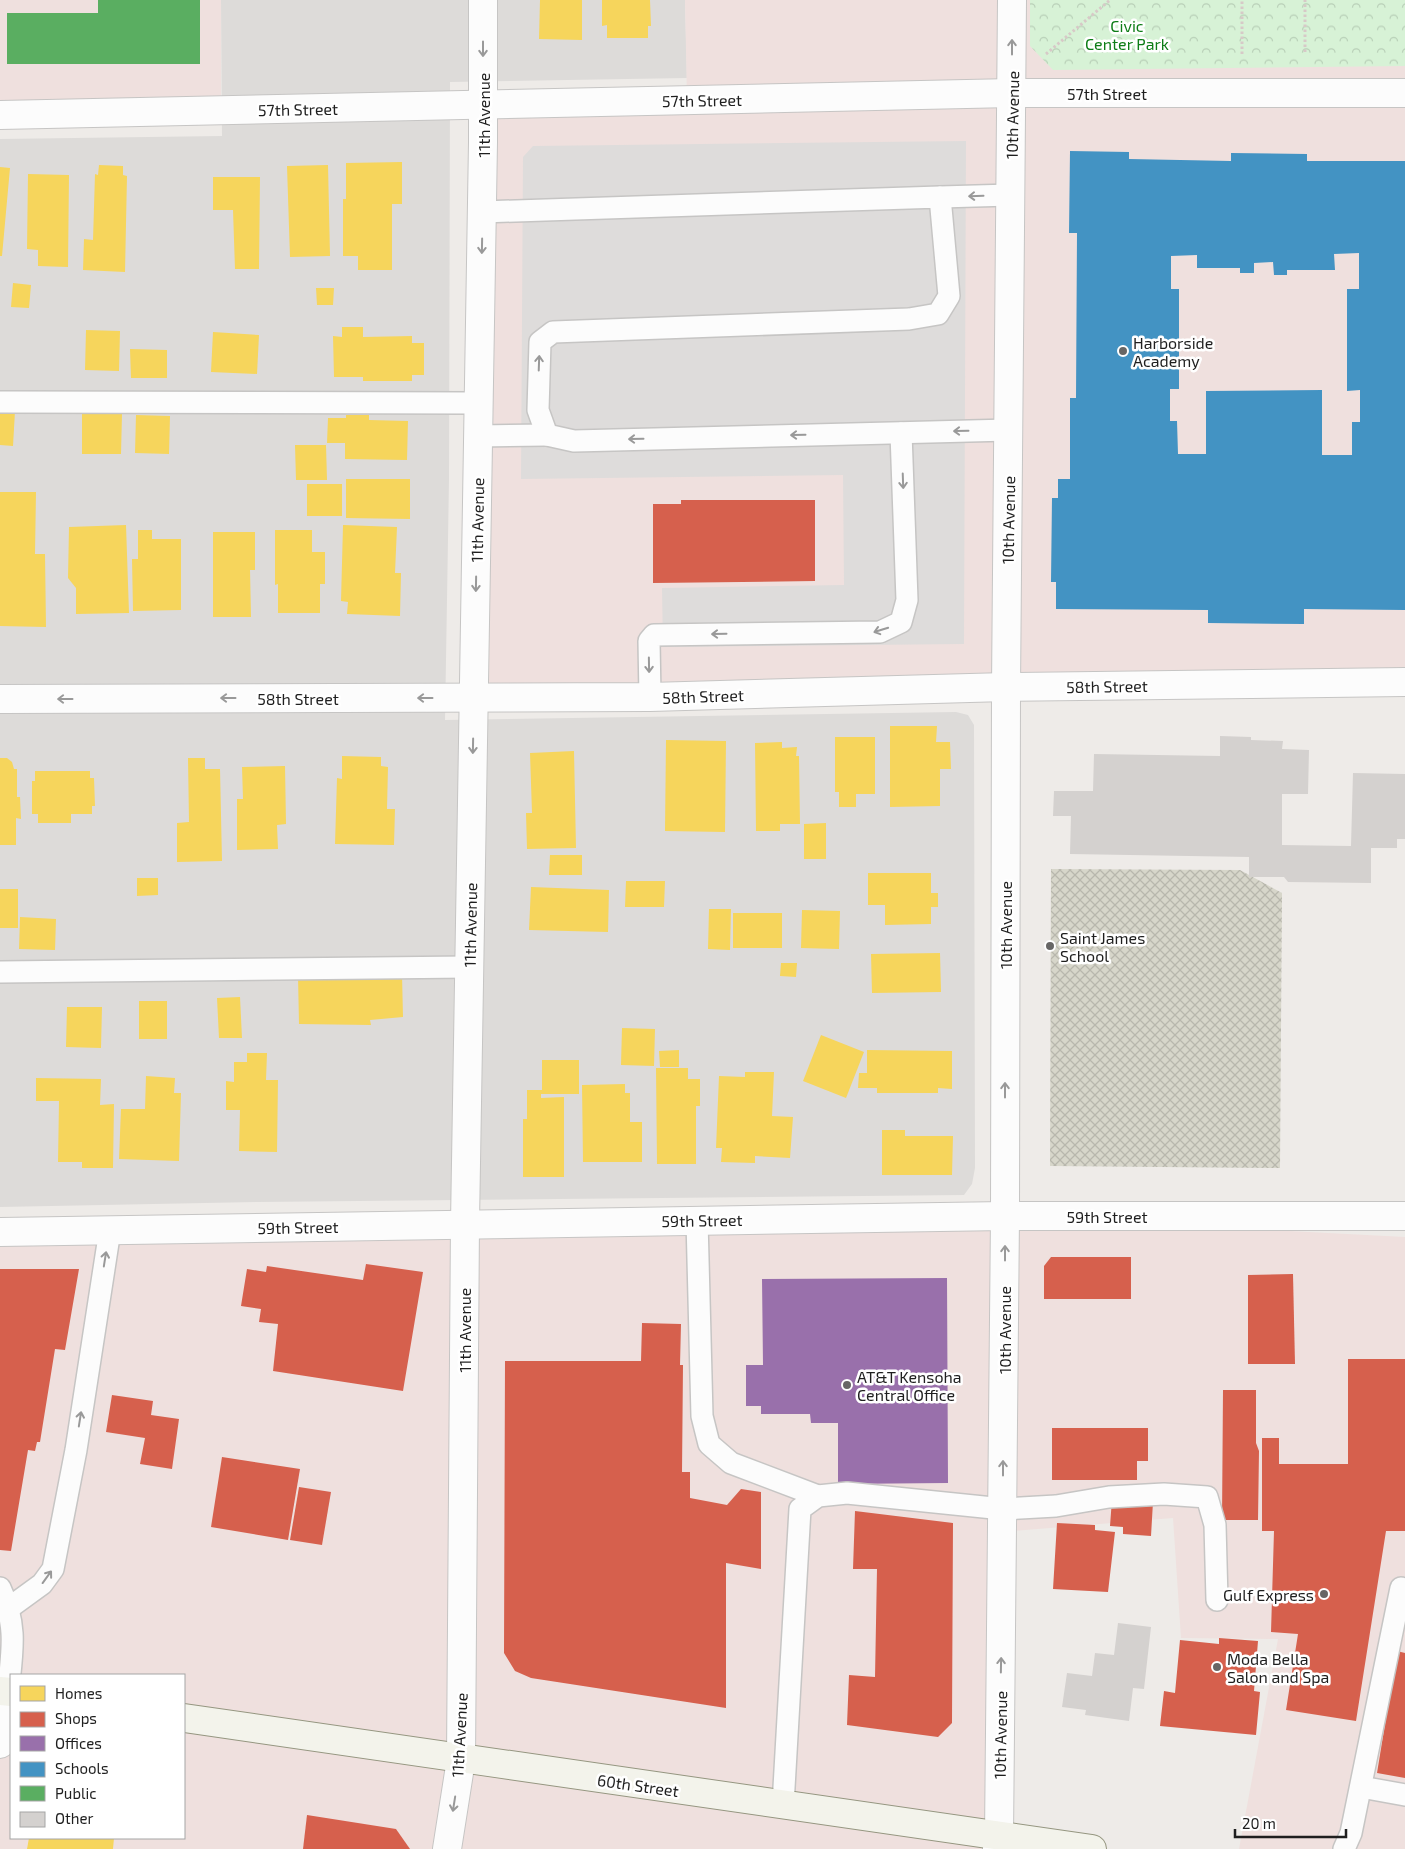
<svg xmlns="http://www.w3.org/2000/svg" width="1405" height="1849" font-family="'Exo 2',sans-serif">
<defs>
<pattern id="construction-cross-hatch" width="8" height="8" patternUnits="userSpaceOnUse" patternTransform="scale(1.25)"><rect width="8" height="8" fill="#d7d6ca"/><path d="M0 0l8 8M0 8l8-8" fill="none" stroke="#b8b7ad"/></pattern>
<pattern id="park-crowns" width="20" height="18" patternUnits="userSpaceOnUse" patternTransform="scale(1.25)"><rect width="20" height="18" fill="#d7f2d6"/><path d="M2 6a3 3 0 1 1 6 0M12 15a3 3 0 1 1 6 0" fill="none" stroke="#b8cfb7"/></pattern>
</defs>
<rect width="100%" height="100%" fill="#eeebe8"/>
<path fill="#dddbd9" d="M221 0H685L687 78 450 82 449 479 445 720 956 712 968 715 974 725 975 1168 972 1184 964 1195 258 1202 0 1207V139L222 136Z"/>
<g fill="#efe0de" fill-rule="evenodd">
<path d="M0 0H221V111L0 115Z"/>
<path d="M685 0H1405V682L473 702 484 105 687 101Z"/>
<path d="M1005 1216 1405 1237V1849H1239L1278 1639 1181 1638 1173 1518 1002 1532 997 1849H0V1232ZM11 1675H184V1838H11Z"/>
</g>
<path fill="url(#construction-cross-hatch)" d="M1051 869 1240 870 1282 893 1280 1168 1050 1166Z"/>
<path fill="url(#park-crowns)" d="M1030 0H1405V66L1053 70 1030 46Z"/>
<path fill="#dedcdb" d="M966 141 964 644 663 647 662 588 844 585 843 475 521 479 523 157 533 146Z"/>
<g fill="#f6d55c">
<path d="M540 0H582V40L539 39Z"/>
<path d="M602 0H650L651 26H648V38H607V25L602 26Z"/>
<path d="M402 162V204H392V270H358V256H343V199H346V163Z"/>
<path d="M99 165 123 166V175L127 176 125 272 83 270 84 239 93 240 95 174 98 175Z"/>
<path d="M328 165 330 256 290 257 287 166Z"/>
<path d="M0 167 10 168 2 256H0Z"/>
<path d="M28 174 69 175 68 267 38 266V250L27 249Z"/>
<path d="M213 177H260L259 269H235L233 210H213Z"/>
<path d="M13 283 31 285 29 308 11 307Z"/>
<path d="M316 288H334L333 305H317Z"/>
<path d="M342 327H363V337L412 336V343H424V375H412V381H363V377H334L333 336 342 337Z"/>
<path d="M86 330 120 331 119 371 85 370Z"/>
<path d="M213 332 259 335 257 374 211 372Z"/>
<path d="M130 349 167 350V378H131Z"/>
<path d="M0 411H15L13 446 0 445Z"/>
<path d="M82 414H122L121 454H82Z"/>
<path d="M136 415 170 416 169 454 135 453Z"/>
<path d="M346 415H369V420L408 421 407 460 345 459V443H327L328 418H346Z"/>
<path d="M295 445H326L327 480H296Z"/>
<path d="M346 479H410V519L346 518Z"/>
<rect x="307" y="484" width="35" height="32"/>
<path d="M0 492H36L35 554H45L46 627 0 626Z"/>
<path d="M126 525 129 613 76 614V588L68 578 69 527Z"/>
<path d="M343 525 397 527 395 573H401L400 616 347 614 348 602 341 601Z"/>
<path d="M138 530H152V539H181V610L133 611 132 559H138Z"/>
<path d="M275 530H312V552H325V584H320V613H278V584L275 585Z"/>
<path d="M213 532H255V570H250L251 617H213Z"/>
<path d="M890 726H937L936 742H950L951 769H940V806L890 807Z"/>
<path d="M835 737H875V794H856V807H839V792H835Z"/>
<path d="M666 740 726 741 725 832 665 831Z"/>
<path d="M782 742V748L797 747 796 756H799L800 824H780V831H756L755 743Z"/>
<path d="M574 751 576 848 527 849 526 813H532L530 753Z"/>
<path d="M342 756 381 757V766L388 767 387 809H395L394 845 335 844 337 778 342 779Z"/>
<path d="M0 758H7L12 762 14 769H17V797H20L21 819 16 818V845H0Z"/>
<path d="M188 758H205V769H220L222 861 177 862V823L189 822Z"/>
<path d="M285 766 286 824 277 825 278 849 237 850V799H243L242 767Z"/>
<path d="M35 771H90V778H94L95 806H92V814H71V823H38V814H32V781H35Z"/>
<path d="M826 823V859H804V824Z"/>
<path d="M550 855H582V875H549Z"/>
<path d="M868 873H931V893H938V907H931V924L885 925V905H868Z"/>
<path d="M137 878H158V895L137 896Z"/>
<path d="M626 881H665L664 907H625Z"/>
<path d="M531 887 609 890 608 932 529 930Z"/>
<rect x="0" y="889" width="18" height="39"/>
<path d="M709 909H731L730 950 708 949Z"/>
<path d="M802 910 840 911 839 949 801 948Z"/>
<rect x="733" y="913" width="49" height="35"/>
<path d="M20 917 56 919 55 950 19 949Z"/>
<path d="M940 953 941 992 872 993 871 954Z"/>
<path d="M781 963H797L796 977 780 976Z"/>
<path d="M402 974 403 1017 370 1020 371 1025 299 1024 298 976Z"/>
<path d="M240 997 242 1038H219L217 998Z"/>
<rect x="139" y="1001" width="28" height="38"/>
<path d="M67 1007H102L101 1048 66 1047Z"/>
<path d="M622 1028 655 1029 654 1066 621 1065Z"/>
<path d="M821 1035 864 1052 846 1098 803 1081Z"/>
<path d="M679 1050V1067H660L659 1051Z"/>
<path d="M867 1050 952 1051V1089L938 1088V1093H877V1088H858L859 1073H867Z"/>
<path d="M247 1053H267L266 1080H278L277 1152 239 1151 240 1110H226V1081L234 1082V1062H247Z"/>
<path d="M542 1060H579V1094H541V1098L564 1097V1177H523V1119H527V1090H542Z"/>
<path d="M656 1068H688V1079H700V1106H696V1164H657Z"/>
<path d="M745 1072H774L772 1116 793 1117 790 1158 755 1156V1163L721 1162 722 1148H716L719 1076 745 1077Z"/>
<path d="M146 1076 175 1078 174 1093H181L179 1161 119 1159 121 1109H145Z"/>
<path d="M36 1078 101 1079 100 1105 114 1104 113 1168H82V1162H58L59 1101H36Z"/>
<path d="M625 1084V1093H630V1122H642V1162H583L582 1085Z"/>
<path d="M882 1130H905V1136H953L952 1175H882Z"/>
<path d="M29 1838H114L113 1849H27Z"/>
</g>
<g fill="#d6604d">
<path d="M681 500H815V581L653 583V504H681Z"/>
<path d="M1051 1257H1131V1299H1044V1266Z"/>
<path d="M366 1264 423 1272 403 1391 273 1371 278 1324 259 1322 261 1309 241 1306 247 1269 266 1272 267 1266 363 1280Z"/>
<path d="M0 1269H79L65 1350 55 1349 40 1442H37L35 1451 28 1450 11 1551 0 1550Z"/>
<path d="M1293 1274 1295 1364H1248V1275Z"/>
<path d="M642 1323 681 1324 680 1365H683L682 1472H690V1498L727 1505 741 1489 761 1492V1569L726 1563V1708L531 1678 515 1671 504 1653 505 1361H641Z"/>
<path d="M1348 1359H1405V1531H1386L1356 1721 1286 1710 1298 1634 1271 1632 1274 1531H1262V1438H1279V1464H1348Z"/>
<path d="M1223 1390H1256V1443L1259 1451 1258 1520H1222Z"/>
<path d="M112 1395 153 1401 151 1415 179 1419 172 1469 140 1464 145 1438 106 1432Z"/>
<path d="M1052 1428H1148V1461H1137V1480H1052Z"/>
<path d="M222 1457 300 1469 288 1540 211 1527Z"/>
<path d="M299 1487 331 1492 322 1545 290 1540Z"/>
<path d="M1112 1499 1153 1502 1151 1536 1123 1534V1527L1110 1526Z"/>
<path d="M855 1511 953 1523 952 1723 938 1737 847 1725 849 1675 875 1677 877 1569H853Z"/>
<path d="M1057 1523 1095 1525V1530L1115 1532 1108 1592 1053 1589Z"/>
<path d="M1219 1638 1258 1641 1254 1691 1260 1692 1256 1735 1160 1726 1164 1691 1175 1693 1180 1640 1219 1644Z"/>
<path d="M1397 1651 1405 1653V1778L1377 1773Z"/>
<path d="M307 1815 396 1829 410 1849H303Z"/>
</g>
<path fill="#9970ab" d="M947 1278 948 1483 838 1484V1423H811L810 1414H761V1406H746V1365H763L762 1279Z"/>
<path fill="#4393c3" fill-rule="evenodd" d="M1070 151 1129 152V159L1231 161V153L1307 154V161H1405V610L1304 609V624L1208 623V610L1056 609V582H1051L1052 498H1058V479H1070V398H1076L1077 233H1069ZM1359 253V289H1347V391L1360 390V422H1352V455H1322V390L1206 391V454H1178L1177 421H1170V389H1179V289H1171V256L1197 255V268H1240V273H1254V263L1273 262 1274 275H1287V270H1335L1334 254Z"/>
<path fill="#5aae61" d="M98 0H200V64H7V13H98Z"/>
<g fill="#d4d1cf">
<path d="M1220 736 1251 737V740L1283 741 1282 749 1309 750 1308 794H1282V845L1351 846 1353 773 1405 774V839H1397V848H1371V883L1288 882 1284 877H1249V857L1070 854 1071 816H1053L1054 791H1093L1094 754 1220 756Z"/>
<path d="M1118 1623 1151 1627 1144 1689 1133 1688 1129 1721 1085 1715 1086 1710 1062 1707 1067 1673 1092 1676 1095 1653 1114 1655Z"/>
</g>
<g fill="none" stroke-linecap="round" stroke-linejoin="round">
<defs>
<g id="lane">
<path d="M940 197 1011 195"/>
<path d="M482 212 940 197 949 296 938 314 909 319 553 332 540 342 538 410 547 435 574 441 1009 430"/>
<path d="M0 402 479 403"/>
<path d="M478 436 547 435"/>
<path d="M650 697 649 641 654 635 880 632 901 622 907 600 901 433"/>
<path d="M0 972 469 967"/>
<path d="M697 1220 702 1416 709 1444 731 1463 818 1496"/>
<path d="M0 1588C18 1626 12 1652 8 1692"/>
<path d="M9 1608 42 1584 53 1569 76 1450 110 1230"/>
<path d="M1361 1787 1405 1795"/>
<path d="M783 1805 800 1509 818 1496 847 1493 1003 1509 1056 1506 1109 1497 1164 1494 1207 1497 1215 1525 1217 1600"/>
<path d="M1344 1849 1351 1833 1401 1588 1405 1589"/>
</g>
<g id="street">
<path d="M0 115 1012 93H1405"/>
<path d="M0 699 650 697 1006 687 1405 682"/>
<path d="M0 1232 1005 1216H1405"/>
<path d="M0 1744 8 1692"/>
<path d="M447 1849 461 1760 465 1223 483 142V0"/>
<path d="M997 1849 999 1836 1005 1216 1006 687 1012 0"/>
</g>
<g id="secondary">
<path d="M0 1691 11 1692"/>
<path d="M184 1718 1092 1849"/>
</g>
</defs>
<use href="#lane" stroke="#c6c5c4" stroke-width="24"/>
<use href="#street" stroke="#c6c5c4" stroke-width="30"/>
<use href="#secondary" stroke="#959680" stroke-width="30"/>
<g stroke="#d7c9c7" stroke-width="3" stroke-dasharray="2.5 2.5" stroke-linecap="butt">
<path d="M1305 52V0"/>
<path d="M1046 54 1110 0"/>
<path d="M1242 54V0"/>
</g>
<use href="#lane" stroke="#fcfcfc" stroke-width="21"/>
<use href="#street" stroke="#fcfcfc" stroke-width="28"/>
<use href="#secondary" stroke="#f3f3eb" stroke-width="28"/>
</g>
<defs><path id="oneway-shaft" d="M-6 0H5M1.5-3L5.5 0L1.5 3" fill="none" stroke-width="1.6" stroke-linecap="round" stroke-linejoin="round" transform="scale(1.25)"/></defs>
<g stroke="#999">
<use href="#oneway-shaft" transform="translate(1012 47) rotate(-90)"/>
<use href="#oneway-shaft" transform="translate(483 49) rotate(90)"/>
<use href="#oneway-shaft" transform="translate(976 196) rotate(178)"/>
<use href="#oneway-shaft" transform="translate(482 246) rotate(91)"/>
<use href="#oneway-shaft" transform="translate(539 363) rotate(-88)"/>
<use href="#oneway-shaft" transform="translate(961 431) rotate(179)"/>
<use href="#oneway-shaft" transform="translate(798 435) rotate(179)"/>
<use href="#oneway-shaft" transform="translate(636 439) rotate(179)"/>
<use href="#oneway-shaft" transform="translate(903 481) rotate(88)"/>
<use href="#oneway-shaft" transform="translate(476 584) rotate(91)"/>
<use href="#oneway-shaft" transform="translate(881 630) rotate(163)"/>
<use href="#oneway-shaft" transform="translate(719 634) rotate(179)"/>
<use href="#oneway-shaft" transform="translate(649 665) rotate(89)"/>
<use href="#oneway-shaft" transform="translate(228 698) rotate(180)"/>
<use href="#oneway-shaft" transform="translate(425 698) rotate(180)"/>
<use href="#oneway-shaft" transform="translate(65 699) rotate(180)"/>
<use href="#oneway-shaft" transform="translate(473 746) rotate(91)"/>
<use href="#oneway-shaft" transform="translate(1005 1090) rotate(-90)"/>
<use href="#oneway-shaft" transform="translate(1005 1253) rotate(-90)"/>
<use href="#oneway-shaft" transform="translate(105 1259) rotate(-81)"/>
<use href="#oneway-shaft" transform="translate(80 1419) rotate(-81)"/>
<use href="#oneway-shaft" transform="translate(1003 1468) rotate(-90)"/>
<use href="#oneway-shaft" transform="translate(47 1577) rotate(-54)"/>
<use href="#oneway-shaft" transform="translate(1001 1665) rotate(-89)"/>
<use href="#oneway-shaft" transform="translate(454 1804) rotate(99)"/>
</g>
<g fill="#676665" stroke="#fff" stroke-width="2">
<circle cx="1123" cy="351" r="5"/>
<circle cx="1050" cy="946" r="5"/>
<circle cx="847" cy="1385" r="5"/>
<circle cx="1324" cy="1594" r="5"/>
<circle cx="1217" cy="1667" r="5"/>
</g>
<g text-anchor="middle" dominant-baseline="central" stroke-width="5" stroke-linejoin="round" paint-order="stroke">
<g font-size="16" fill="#0e7d17" stroke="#fff">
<text x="1127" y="25">Civic<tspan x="1127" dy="18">Center Park</tspan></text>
</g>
<g font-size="16" fill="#1f1f1f" stroke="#fff">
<text x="1107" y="93">57th Street</text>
<text transform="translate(702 100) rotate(-1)">57th Street</text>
<text transform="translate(298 109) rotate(-1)">57th Street</text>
<text transform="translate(483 115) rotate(-90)">11th Avenue</text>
<text transform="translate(1012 115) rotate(-89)">10th Avenue</text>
<text transform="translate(477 520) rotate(-89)">11th Avenue</text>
<text transform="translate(1008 520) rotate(-89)">10th Avenue</text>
<text transform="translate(1107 686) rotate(-1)">58th Street</text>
<text transform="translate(703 696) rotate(-2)">58th Street</text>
<text x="298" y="698">58th Street</text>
<text transform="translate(470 925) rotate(-89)">11th Avenue</text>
<text transform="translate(1005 925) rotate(-90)">10th Avenue</text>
<text x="1107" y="1216">59th Street</text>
<text transform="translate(702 1220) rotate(-1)">59th Street</text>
<text transform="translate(298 1227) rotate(-1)">59th Street</text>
<text transform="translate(464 1330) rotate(-90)">11th Avenue</text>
<text transform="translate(1004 1330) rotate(-90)">10th Avenue</text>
<text transform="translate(459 1735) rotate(-87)">11th Avenue</text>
<text transform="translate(1000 1735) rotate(-89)">10th Avenue</text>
<text transform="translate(638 1785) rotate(8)">60th Street</text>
</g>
<g font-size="16" fill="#1f1f1f" stroke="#fff" text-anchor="start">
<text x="1133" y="342">Harborside<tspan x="1133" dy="18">Academy</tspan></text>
<text x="1060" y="937">Saint James<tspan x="1060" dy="18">School</tspan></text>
<text x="857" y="1376">AT&amp;T Kensoha<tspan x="857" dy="18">Central Office</tspan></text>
<text x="1314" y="1594" text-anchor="end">Gulf Express</text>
<text x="1227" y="1658">Moda Bella<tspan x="1227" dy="18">Salon and Spa</tspan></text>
</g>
</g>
<rect x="10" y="1674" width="175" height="165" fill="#ffffff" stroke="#a5a5a5"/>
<rect x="20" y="1686" width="25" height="15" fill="#f6d55c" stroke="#a5a5a5"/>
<text x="55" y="1699" font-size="15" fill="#1f1f1f">Homes</text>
<rect x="20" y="1712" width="25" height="15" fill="#d6604d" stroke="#a5a5a5"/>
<text x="55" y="1724" font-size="15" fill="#1f1f1f">Shops</text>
<rect x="20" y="1736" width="25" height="15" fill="#9970ab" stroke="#a5a5a5"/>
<text x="55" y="1749" font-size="15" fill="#1f1f1f">Offices</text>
<rect x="20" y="1762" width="25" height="15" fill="#4393c3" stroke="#a5a5a5"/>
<text x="55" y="1774" font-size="15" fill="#1f1f1f">Schools</text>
<rect x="20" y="1786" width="25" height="15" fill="#5aae61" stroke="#a5a5a5"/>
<text x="55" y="1799" font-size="15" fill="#1f1f1f">Public</text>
<rect x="20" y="1812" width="25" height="15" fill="#d4d1cf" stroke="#a5a5a5"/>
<text x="55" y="1824" font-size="15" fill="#1f1f1f">Other</text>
<path d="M1235 1829v8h111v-8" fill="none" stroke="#1f1f1f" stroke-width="2.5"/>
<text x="1242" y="1829" font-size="15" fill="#1f1f1f" stroke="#ffffff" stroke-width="4" paint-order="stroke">20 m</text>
</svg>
